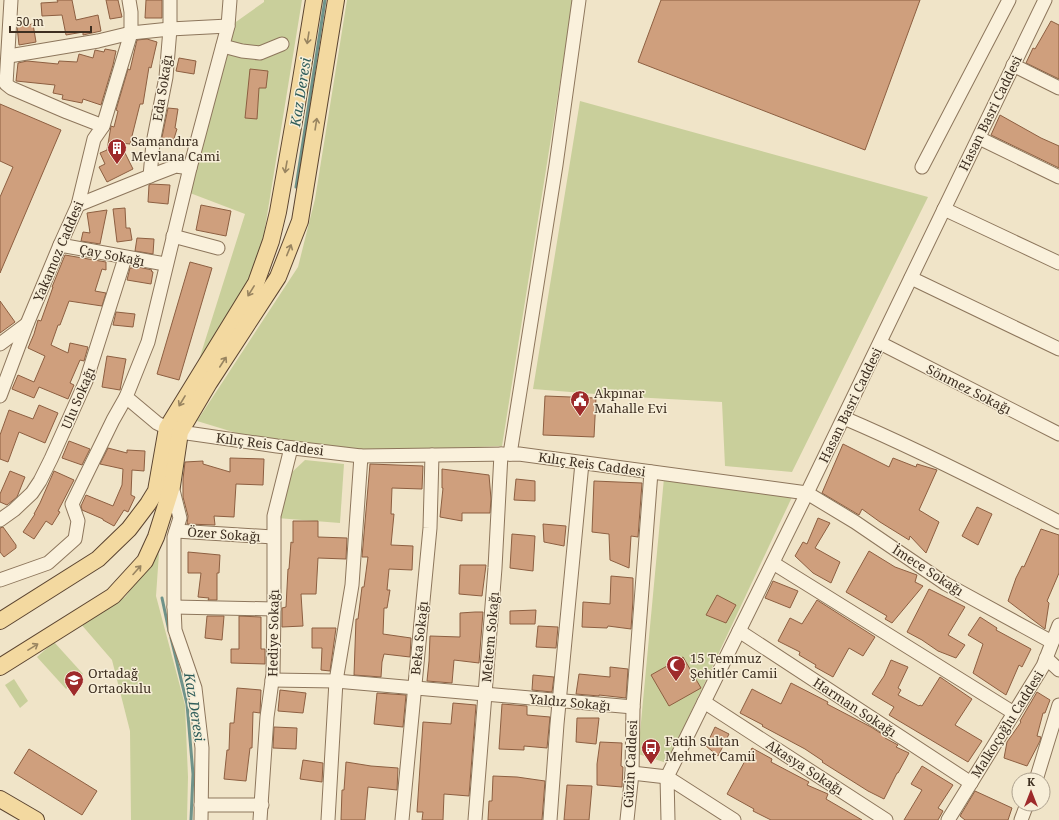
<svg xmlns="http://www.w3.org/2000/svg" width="1059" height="820" font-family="'Noto Serif',serif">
<rect width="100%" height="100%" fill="#f0e4c8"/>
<g fill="#c9cf9b">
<path d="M264 0H302L259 265 199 360 245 214 190 193 233 24 264 2Z"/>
<path d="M347 0H573L502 446 363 452 243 435 197 421 298 267 315 199Z"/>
<path d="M580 101 928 197 792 472 725 466 722 402 633 397 533 389Z"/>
<path d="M305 460 344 464 340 523 277 518 289 475Z"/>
<path d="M664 478 793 495 667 763 638 754Z"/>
<path d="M159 553 156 596 185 705 188 777 187 820H131L130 731 112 660 80 623 125 597Z"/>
<path d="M54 642 83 674 66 689 37 657Z"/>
<path d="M14 679 28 701 20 708 5 685Z"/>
</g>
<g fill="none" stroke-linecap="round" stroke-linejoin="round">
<g stroke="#6f938a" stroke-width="3">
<path d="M296 187 325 0"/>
<path d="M162 598 169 631"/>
<path d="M171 638 187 704 193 774 191 820"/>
</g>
</g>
<g fill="#cf9f7d" stroke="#8d5f41">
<path d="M57 0H72L76 20 98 15 101 31 83 35V32L66 35 62 15 42 16 41 3 58 2Z"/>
<path d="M106 0H118L122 17 110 19Z"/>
<path d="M146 0H162V18H145Z"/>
<path d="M661 0H920L865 150 638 62Z"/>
<path d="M1051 21 1059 25V79L1026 63 1033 48 1035 49Z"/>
<path d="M33 24 36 42 19 45 17 26Z"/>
<path d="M147 39 157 42 151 68 149 67 143 104H140L130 144 120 143 133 169 107 182 99 167 105 164 100 153 107 150 111 126 114 127 118 111 116 110 128 69 130 70 137 40Z"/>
<path d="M105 49 116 51 113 65 101 105 83 99 82 103 62 99 63 95 53 93 55 85 16 81 18 63 27 61 58 64 59 61 77 62 79 54 93 58 95 50 104 52Z"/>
<path d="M179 58 196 61 194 74 176 71Z"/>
<path d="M250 69 268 71 266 88H259L257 119 245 118Z"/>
<path d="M0 104 61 130 0 273V197L13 167 0 161Z"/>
<path d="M168 108 178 109 175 128 177 129 172 145 161 142Z"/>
<path d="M1000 115 1041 138 1059 146V168L991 135Z"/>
<path d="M151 184 170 185 168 204 148 202 149 185Z"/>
<path d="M201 205 231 211 226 236 196 230Z"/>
<path d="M125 208 126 228H130L132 240 117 242 113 209Z"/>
<path d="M107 210 100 244 81 241 83 232 90 233 87 213Z"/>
<path d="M137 238 154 239 153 254 135 251Z"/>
<path d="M65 255 106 262V270L102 269 95 291 106 293 102 306 69 301 60 325H58L51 345 68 353 70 343 88 347 84 361 80 360 70 383 74 385 68 399 39 387 34 398 12 389 18 375 34 382 45 356 28 348 34 334 38 320 41 321 53 287H52Z"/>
<path d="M190 262 212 268 179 380 157 374Z"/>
<path d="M134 266 152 270 151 271 153 272 151 284 127 280 130 268H134Z"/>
<path d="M0 301 15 322 0 333Z"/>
<path d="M116 312 135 314 133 327 113 325Z"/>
<path d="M107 356 126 359 120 390 102 387Z"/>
<path d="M545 396 596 398 594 437 543 435Z"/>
<path d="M39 405 58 413 45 443 19 432 8 462 0 459V435L9 410 33 419Z"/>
<path d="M69 441 90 449 82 465 62 458Z"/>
<path d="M843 444 889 467 893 458 916 467 917 464 937 470 919 510 939 522 926 553 910 536 909 540 880 522 862 509 859 515 822 493Z"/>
<path d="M108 448 127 453V450L145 451 144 471 132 470 131 495 135 497 128 512 124 510 114 526 103 520V519L82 510 81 506 86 495 113 506 122 485 123 469 100 464Z"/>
<path d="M230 458 264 459 263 485 236 484 234 517 214 516 215 525 187 524 188 516 183 497V479L185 462 203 461V464L230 472Z"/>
<path d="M370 464 423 466 422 489 392 488 391 514H394L391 545 413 546 412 570 389 569 387 590H390L387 608H384L383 634 411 638 410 657 384 654 382 662 381 677 354 675 356 619H358L362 587H364L368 557H362Z"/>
<path d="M442 469 489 475 491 499 490 513H462V521L440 517 443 488H442Z"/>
<path d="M10 471 25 477 17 497 7 505 0 502V494Z"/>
<path d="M54 471 74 480 58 511 60 512 52 525 46 521 34 539 23 532 35 514H34L40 503Z"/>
<path d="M516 479 535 481V501L514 500Z"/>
<path d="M594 481 642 483 638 537 631 536 629 568 610 560 609 534 592 532Z"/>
<path d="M977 507 992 514 978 545 962 536Z"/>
<path d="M818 518 830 523 815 548 840 562 831 583 813 573 795 556 803 542 807 544Z"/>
<path d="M293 521H318V537L347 538 346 559 318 558 316 594H301L303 626 282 627V608L286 607 288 569H289L291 542 293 543Z"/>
<path d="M543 524 566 526 564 546 544 542Z"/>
<path d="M3 527 16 545V548L4 557 0 552V528Z"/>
<path d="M1041 529 1059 535V573L1047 601 1049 603 1045 629 1008 601 1016 578 1022 566 1024 567Z"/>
<path d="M512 534 535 536 533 571 510 568Z"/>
<path d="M869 551 895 567 917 575 915 582 923 586 892 623 885 619 887 616 846 592Z"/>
<path d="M188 552 220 555 219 573H217V600H208L209 598 198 597 201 573H188Z"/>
<path d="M460 565H486L482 596 459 594Z"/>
<path d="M611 576 633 578V600L631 629 608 626 607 628 582 627 583 602 610 604Z"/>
<path d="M773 581 798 591 790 608 765 598Z"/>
<path d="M929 589 965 607 948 635 965 645 956 658 938 651 922 640 907 632Z"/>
<path d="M717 595 736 605 726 623 706 615Z"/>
<path d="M817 600 875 637 863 656 849 648 833 677 815 667 816 665 799 655 800 652 778 641 790 618 802 624Z"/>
<path d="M536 610 535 624H510V611Z"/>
<path d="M475 612H483L479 663 454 660 452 683 427 681 429 661 430 636 460 637V613Z"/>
<path d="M207 616H224L222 640 205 638Z"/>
<path d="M239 616 261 617V649H265V664L231 663V649H239Z"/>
<path d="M980 617 997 628 996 630 1031 649 1022 667 1019 665 1006 695 973 673 983 644 968 635Z"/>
<path d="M538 626 558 627 556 648 536 647Z"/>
<path d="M312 628H336L330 671 321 670 322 648H312Z"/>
<path d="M683 657 701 688 669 706 651 675Z"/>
<path d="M891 660 908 667 898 688 901 690 898 695 919 706 920 705 922 706 940 677 972 699 955 725 982 741 968 762 889 715 894 707 872 694 884 676Z"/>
<path d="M610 667 628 669 626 698 599 695V696L576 694 579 674 610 677Z"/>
<path d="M533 675 554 677 552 692 532 690Z"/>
<path d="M791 683 828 702 827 704 871 727 885 736V738L898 745 896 747 909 753 898 773H897L884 799 868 791 822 762 823 761 805 749 762 726 763 725 740 713 752 689 781 704Z"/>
<path d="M237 688 261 690 260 713 253 712 252 748H250L246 781 224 779 227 750H229L230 723H234Z"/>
<path d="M280 690 306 693 303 713 278 711Z"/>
<path d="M1037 692 1050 700 1045 713H1043L1037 736 1041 737 1040 741 1027 766 1004 758 1007 742 1021 722 1020 721Z"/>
<path d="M377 693 406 695 403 727 374 724Z"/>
<path d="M453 703 476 705 469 796 444 794 443 820H422L423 812H417L423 722 451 724Z"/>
<path d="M502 704 527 706V715L550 717 547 748 524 746V750L499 749Z"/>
<path d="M577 718H599L596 744 576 742Z"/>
<path d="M274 727 297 728 296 749 273 748Z"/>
<path d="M715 727 729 734 718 756 706 746Z"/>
<path d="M600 742 622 743 621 766 623 767 622 787 597 785V764Z"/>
<path d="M752 748 772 759 771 762 809 782 807 785 828 794 826 799 862 820H771L753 811 754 809 727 794Z"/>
<path d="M29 749 97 791 82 815 14 773Z"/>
<path d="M303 760 323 763 322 782 300 779Z"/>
<path d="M346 762 371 766 398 768 397 790 368 787 365 820H341L342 790H344Z"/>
<path d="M922 766 953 785 938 808 943 811 938 820H904L922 790 911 784Z"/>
<path d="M493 776 517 777 545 781 542 820H488L489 801H492Z"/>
<path d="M567 785 592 786 589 820H564Z"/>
<path d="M975 791 1012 808 1008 820H965L960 816Z"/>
</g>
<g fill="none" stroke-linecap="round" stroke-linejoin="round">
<defs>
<g id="minor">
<path d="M230 0 228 26 190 168 148 342 126 397 157 423 167 428 180 432 277 446 361 456 519 454 807 493 855 522 946 584 1052 642"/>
<path d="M223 46 242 51 260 53 282 44"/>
<path d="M9 56 98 41 131 33 170 29 228 26"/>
<path d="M1013 65 1059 88"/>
<path d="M103 126 131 33V12L129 0"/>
<path d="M979 138 1059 177"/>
<path d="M922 167 1009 0"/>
<path d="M150 176 153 143 166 77 170 29V0"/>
<path d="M78 205 150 176 176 166 190 168"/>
<path d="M944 209 1059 263"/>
<path d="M173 236 218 248"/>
<path d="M60 245 165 264"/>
<path d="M911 278 1059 349"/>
<path d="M880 343 1059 434"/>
<path d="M0 344 27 324"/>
<path d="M0 396 27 324 60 245 78 205 94 139 103 126 67 112 11 88 6 84 11 0"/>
<path d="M844 418C917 449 988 485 1059 522"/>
<path d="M510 454 556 165 579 0"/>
<path d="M172 486 180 518 174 537V607L175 630 195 688 202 748 201 820"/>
<path d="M0 520 14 510 32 493 40 481 51 459 86 381 125 258"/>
<path d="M176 531 273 537"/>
<path d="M773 563 1014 713"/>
<path d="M0 580 48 563 75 539 78 521 72 504 113 420 126 397"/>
<path d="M174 607 274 609"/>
<path d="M739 631 971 783"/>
<path d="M1046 658 1059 670"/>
<path d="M272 680 336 681 633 707 651 472"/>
<path d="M704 702 886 820"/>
<path d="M632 773 667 777 807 493 1045 0"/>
<path d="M1036 780 1059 705"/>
<path d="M201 805H262"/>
<path d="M260 820 267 717 273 674 274 609V516L291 448"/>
<path d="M328 820 336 681 352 585 361 456"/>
<path d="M402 820 430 528 432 455"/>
<path d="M475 820 495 568 501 454"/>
<path d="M550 820 557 724 582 463"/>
<path d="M627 820 632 773 633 707"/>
<path d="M668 820 667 777 734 820"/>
<path d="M948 820 1043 666 1059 625"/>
<path d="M1021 820 1027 804"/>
</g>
<g id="major">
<path d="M0 621 98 559 129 529 148 504 156 491 167 428 256 283 271 241 278 212 296 110 314 0"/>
<path d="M0 667 113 596 145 561 156 537 172 486 180 432 209 383 278 277 300 221 336 0"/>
<path d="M0 799 36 820"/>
</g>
</defs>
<use href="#minor" stroke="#8d765c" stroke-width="15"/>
<use href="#major" stroke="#5b4430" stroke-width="18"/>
<use href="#minor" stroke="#faf1dc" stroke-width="13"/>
<use href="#major" stroke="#f3d9a0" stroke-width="16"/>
</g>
<defs><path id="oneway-shaft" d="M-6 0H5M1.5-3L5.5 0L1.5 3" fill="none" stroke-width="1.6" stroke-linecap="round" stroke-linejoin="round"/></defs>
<g stroke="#988460">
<use href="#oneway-shaft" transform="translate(308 38) rotate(99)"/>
<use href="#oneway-shaft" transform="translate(316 124) rotate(-81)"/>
<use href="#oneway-shaft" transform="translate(286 167) rotate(100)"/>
<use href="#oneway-shaft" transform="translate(289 250) rotate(-68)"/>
<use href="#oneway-shaft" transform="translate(251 291) rotate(122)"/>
<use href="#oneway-shaft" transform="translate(223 362) rotate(-57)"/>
<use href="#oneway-shaft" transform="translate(182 401) rotate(121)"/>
<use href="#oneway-shaft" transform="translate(137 570) rotate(-48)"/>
<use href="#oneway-shaft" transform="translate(33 647) rotate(-32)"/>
</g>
<defs>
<symbol id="building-pin" viewBox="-11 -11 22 30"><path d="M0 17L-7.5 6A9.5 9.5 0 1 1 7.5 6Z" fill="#9e2a2b" stroke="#f7eed8"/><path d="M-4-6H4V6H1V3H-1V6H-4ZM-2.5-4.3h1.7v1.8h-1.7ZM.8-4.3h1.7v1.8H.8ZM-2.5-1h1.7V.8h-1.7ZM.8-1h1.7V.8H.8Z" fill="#fff"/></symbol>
<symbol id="civic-pin" viewBox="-11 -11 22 30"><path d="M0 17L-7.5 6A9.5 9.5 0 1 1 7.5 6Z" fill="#9e2a2b" stroke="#f7eed8"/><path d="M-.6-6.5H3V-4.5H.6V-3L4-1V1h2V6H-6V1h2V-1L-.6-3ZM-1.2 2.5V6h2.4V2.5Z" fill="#fff"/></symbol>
<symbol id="mosque-pin" viewBox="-11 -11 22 30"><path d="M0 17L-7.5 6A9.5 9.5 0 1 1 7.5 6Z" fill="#9e2a2b" stroke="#f7eed8"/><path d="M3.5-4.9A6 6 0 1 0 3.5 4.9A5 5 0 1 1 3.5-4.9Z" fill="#fff"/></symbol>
<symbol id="school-pin" viewBox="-11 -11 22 30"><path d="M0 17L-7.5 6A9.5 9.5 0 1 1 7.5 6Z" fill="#9e2a2b" stroke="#f7eed8"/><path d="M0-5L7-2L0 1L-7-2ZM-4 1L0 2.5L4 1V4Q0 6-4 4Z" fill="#fff"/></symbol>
<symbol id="bus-pin" viewBox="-11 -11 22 30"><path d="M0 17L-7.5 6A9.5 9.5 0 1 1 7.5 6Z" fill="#9e2a2b" stroke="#f7eed8"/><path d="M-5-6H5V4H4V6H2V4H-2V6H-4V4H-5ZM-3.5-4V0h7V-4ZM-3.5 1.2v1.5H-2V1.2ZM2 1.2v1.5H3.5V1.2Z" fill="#fff"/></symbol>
</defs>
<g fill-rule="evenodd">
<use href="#building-pin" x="106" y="137" width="22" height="30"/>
<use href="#civic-pin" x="569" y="389" width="22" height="30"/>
<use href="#mosque-pin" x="665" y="654" width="22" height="30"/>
<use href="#school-pin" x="63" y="669" width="22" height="30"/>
<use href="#bus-pin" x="640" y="737" width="22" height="30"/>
</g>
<g text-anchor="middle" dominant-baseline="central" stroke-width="3" stroke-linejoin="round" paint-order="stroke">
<g font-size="13" fill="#3d2e20" stroke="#f7eed8">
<text transform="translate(162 88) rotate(-81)">Eda Sokağı</text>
<text transform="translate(990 113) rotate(-64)">Hasan Basri Caddesi</text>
<text transform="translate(58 251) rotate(-67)">Yakamoz Caddesi</text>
<text transform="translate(112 255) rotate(11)">Çay Sokağı</text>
<text transform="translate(969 389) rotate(27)">Sönmez Sokağı</text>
<text transform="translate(78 398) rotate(-67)">Ulu Sokağı</text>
<text transform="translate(850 405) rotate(-64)">Hasan Basri Caddesi</text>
<text transform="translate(270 444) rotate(7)">Kılıç Reis Caddesi</text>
<text transform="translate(592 464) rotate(8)">Kılıç Reis Caddesi</text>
<text transform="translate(224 534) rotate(4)">Özer Sokağı</text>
<text transform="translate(928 570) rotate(33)">İmece Sokağı</text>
<text transform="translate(273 633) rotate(-89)">Hediye Sokağı</text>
<text transform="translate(490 637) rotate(-85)">Meltem Sokağı</text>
<text transform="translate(419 638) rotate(-84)">Beka Sokağı</text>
<text transform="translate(570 702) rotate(5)">Yaldız Sokağı</text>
<text transform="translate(855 707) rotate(33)">Harman Sokağı</text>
<text transform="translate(1007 724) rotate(-58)">Malkoçoğlu Caddesi</text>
<text transform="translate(630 764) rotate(-87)">Güzin Caddesi</text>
<text transform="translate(805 767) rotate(33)">Akasya Sokağı</text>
</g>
<g font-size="13" fill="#3d2e20" stroke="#f7eed8" text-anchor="start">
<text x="131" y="141">Samandıra<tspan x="131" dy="15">Mevlana Cami</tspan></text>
<text x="594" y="393">Akpınar<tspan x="594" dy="15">Mahalle Evi</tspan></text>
<text x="690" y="658">15 Temmuz<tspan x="690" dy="15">Şehitler Camii</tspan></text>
<text x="88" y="673">Ortadağ<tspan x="88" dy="15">Ortaokulu</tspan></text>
<text x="665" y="741">Fatih Sultan<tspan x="665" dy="15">Mehmet Camii</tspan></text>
</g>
<g font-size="14" font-style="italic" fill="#2f5d5a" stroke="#f7eed8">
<text transform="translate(300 92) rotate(-81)">Kaz Deresi</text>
<text transform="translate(195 707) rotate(81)">Kaz Deresi</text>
</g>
</g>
<g transform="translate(1031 792)"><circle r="19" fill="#f7eed8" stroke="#ada18e"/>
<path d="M0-3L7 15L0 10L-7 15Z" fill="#9e2a2b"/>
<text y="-6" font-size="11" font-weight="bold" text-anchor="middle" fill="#3d2e20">K</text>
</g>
<path d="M10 26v6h81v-6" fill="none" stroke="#3d2e20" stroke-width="2"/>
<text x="16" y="26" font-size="12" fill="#3d2e20" stroke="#f7eed8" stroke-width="3" paint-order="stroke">50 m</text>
</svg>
